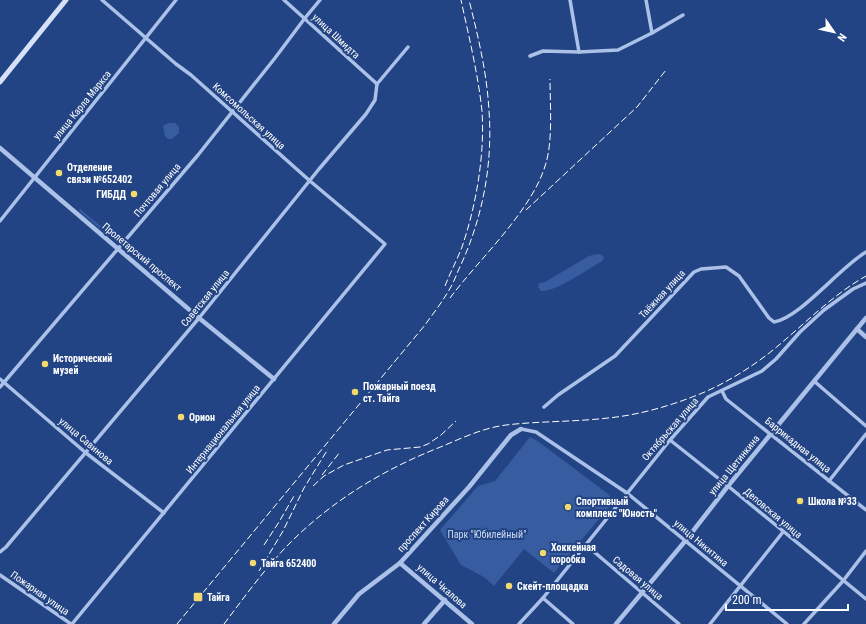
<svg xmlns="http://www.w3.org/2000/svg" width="866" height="624" font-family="'Roboto Condensed',sans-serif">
<rect width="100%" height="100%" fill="#234484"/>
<g fill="#375da0">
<path d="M168 123H175L179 127V133L172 139H168L165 136 163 126Z"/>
<path d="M80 209 110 234 109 236 79 211Z"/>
<path d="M598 254 602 255 604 258 602 261C588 269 556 292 541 291L538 287 539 283 545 282 589 256Z"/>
<path d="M530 437 539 442 608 494 614 501 554 573 524 549 494 586 484 577 461 565 440 530 478 486 495 481Z"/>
</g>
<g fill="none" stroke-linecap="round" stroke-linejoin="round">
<g stroke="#abc1e8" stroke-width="3.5">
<path d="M284 0 377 84"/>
<path d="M570 0 579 52"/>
<path d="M646 0 652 33"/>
<path d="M530 56 543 51 579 52 618 50 652 33 683 15"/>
<path d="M0 221 176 0"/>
<path d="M0 379 86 453 164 513"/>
<path d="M814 381 866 426"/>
<path d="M0 387 198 155 275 58 305 18 320 0"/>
<path d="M722 391 726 399 866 510"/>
<path d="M544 407 558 395 615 356 694 272 701 269 726 267 739 276 769 318 774 322C801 317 839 268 866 252"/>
<path d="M521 429 536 432 627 493 787 624"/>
<path d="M670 440 728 486 866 599"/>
<path d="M829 481 866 434"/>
<path d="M586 545 679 624"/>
<path d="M0 552 6 547 199 318 319 169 366 114 375 100 377 84 408 47"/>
<path d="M0 575 71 624"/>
<path d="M543 598 573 624"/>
<path d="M72 624 385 244 310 181 191 75 176 64 102 0"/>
<path d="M519 624 543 598 670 440 708 397 762 371 776 359 800 332 824 310 853 289 866 283"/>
<path d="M710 624 783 532"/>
<path d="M804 624 843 581 866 551"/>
</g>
<g stroke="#abc1e8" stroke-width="4.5">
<path d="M0 148 199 318 274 379"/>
<path d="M857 329 866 337"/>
<path d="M400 563 472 624"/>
<path d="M334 624 359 594 400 563 469 487 511 435 521 429"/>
<path d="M424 624 445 600"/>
<path d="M616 624 686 540 728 486 866 318"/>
</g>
<path stroke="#d6e1f7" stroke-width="5" d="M0 82 66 0"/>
<g stroke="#fff" stroke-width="1" stroke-dasharray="7 3" stroke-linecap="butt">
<path d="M526 210 637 107 666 70"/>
<path d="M445 286C450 273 457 260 462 247 476 206 485 155 482 111 478 74 469 37 461 0"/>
<path d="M450 298C479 259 533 210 546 163 553 139 550 104 550 79"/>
<path d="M322 475 340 452"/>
<path d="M313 486 324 476 344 465 387 450 420 447 428 444 441 435 456 421"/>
<path d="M264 545 279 522 294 496"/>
<path d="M259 571 283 531 304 488 328 449"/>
<path d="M177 624 425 325C432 315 440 305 446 295 451 288 455 279 458 271 482 221 493 166 489 111 487 73 478 36 469 0"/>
<path d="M224 624C246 595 268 564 294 539 335 499 385 469 438 448 460 439 482 428 506 425 540 421 574 422 608 418 639 415 670 406 700 394 724 384 747 370 768 354 801 328 829 297 866 276"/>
</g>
</g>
<g fill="#f3d96e" stroke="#234484" stroke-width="1.5">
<circle cx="59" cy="173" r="4"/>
<circle cx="134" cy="194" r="4"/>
<circle cx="45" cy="364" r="4"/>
<circle cx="355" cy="392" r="4"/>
<circle cx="181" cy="417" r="4"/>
<circle cx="800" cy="501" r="4"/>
<circle cx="568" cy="507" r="4"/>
<circle cx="543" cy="553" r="4"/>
<circle cx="253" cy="563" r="4"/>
<circle cx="509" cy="586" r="4"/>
<rect x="193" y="592" width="10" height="10" rx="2"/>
</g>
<g text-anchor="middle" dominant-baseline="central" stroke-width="4" stroke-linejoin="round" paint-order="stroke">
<g font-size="10" fill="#fff" stroke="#234484">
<text transform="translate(336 36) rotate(43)">улица Шмидта</text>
<text transform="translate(82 105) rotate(-51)">улица Карла Маркса</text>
<text transform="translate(249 116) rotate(42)">Комсомольская улица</text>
<text transform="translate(157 190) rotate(-50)">Почтовая улица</text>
<text transform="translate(142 257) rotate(40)">Пролетарский проспект</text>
<text transform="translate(662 294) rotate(-47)">Таёжная улица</text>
<text transform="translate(205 298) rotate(-51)">Советская улица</text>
<text transform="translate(223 429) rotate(-51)">Интернациональная улица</text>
<text transform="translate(670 429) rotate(-49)">Октябрьская улица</text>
<text transform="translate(86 441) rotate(40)">улица Савинова</text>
<text transform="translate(798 445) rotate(39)">Баррикадная улица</text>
<text transform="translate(734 465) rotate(-51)">улица Щетинкина</text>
<text transform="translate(773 513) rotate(40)">Деповская улица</text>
<text transform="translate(423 524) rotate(-48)">проспект Кирова</text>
<text transform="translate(701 543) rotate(40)">улица Никитина</text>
<text transform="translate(638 578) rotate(40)">Садовая улица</text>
<text transform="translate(442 586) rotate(41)">улица Чкалова</text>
<text transform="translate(40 593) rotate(35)">Пожарная улица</text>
</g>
<g font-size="10" font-weight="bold" fill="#fff" stroke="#234484" text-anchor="start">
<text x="67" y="167">Отделение<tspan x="67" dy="12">связи №652402</tspan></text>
<text x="126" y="194" text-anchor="end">ГИБДД</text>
<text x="53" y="358">Исторический<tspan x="53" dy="12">музей</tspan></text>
<text x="363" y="386">Пожарный поезд<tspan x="363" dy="12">ст. Тайга</tspan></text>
<text x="189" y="417">Орион</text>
<text x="576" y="501">Спортивный<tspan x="576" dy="12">комплекс "Юность"</tspan></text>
<text x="808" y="501">Школа №33</text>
<text x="551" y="547">Хоккейная<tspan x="551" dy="12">коробка</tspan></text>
<text x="261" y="563">Тайга 652400</text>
<text x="517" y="586">Скейт-площадка</text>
<text x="207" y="597">Тайга</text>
</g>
<g font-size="10" fill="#cfddf6" stroke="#234484">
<text x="487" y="534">Парк "Юбилейный"</text>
</g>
</g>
<g transform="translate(834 32) rotate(124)" stroke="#234484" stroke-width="3" paint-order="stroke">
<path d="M0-3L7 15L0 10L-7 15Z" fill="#ffffff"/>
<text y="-6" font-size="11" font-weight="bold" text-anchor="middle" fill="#ffffff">N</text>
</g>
<path d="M726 604v6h122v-6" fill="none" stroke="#ffffff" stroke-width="2"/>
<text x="732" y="604" font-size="12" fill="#ffffff" stroke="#234484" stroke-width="3" paint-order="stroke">200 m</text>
</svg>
